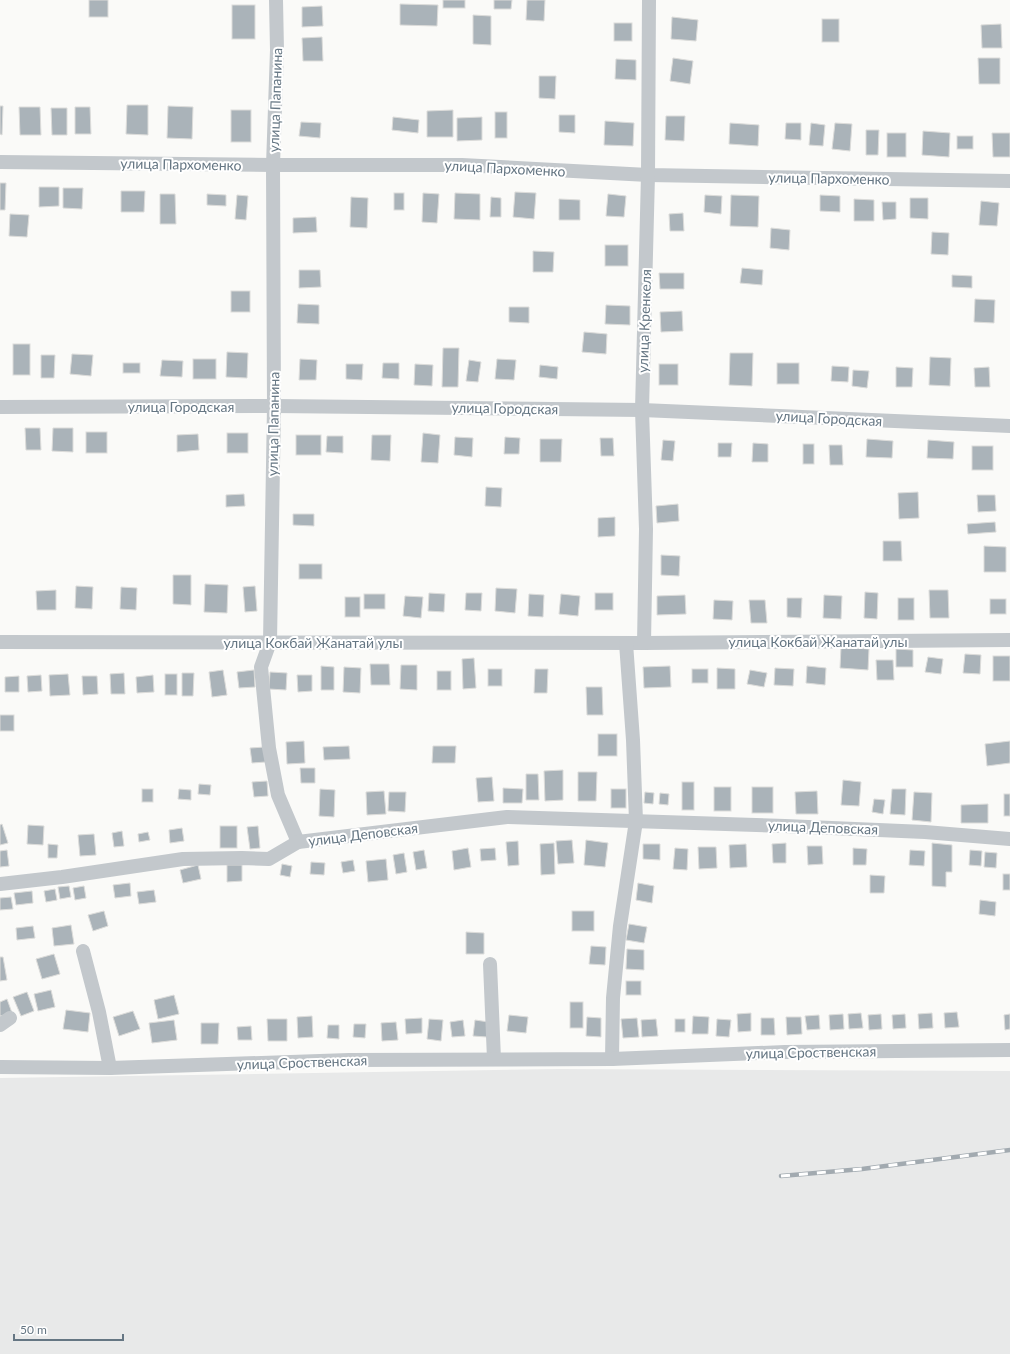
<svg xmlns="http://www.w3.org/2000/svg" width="1010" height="1354" font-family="Lato,sans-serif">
<rect width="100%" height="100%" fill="#fafaf8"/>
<path fill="#e8e9e9" d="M559 1069 1010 1071V1354H0V1078Z"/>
<g fill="#aab3b9" stroke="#dcdcda">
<rect x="89" y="0" width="19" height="17"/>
<rect x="443" y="0" width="22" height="8"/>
<path d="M494 0H512L511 9H494Z"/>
<path d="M527 0H545L544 21 526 20Z"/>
<path d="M400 4 438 5 437 26 400 25Z"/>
<rect x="232" y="5" width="23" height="34"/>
<path d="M322 6 323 26 302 27V7Z"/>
<path d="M473 15 491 16V45L473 44Z"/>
<path d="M672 17 698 20 696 41 671 39Z"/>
<rect x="822" y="19" width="17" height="23"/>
<rect x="614" y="23" width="18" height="18"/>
<path d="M1001 24 1002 48H982L981 25Z"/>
<path d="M322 37 323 61H303L302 38Z"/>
<path d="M673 58 693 61 690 84 670 81Z"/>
<path d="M978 58H1000V84H979Z"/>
<path d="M616 59 636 60V80L615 79Z"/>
<path d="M539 76H556L555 99 539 98Z"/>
<path d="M127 105H148V135L126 134Z"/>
<path d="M0 106H3L2 135 0 134Z"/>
<path d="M168 106 193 107 192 139 167 138Z"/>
<path d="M19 107H40L41 135H20Z"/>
<path d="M75 107H90L91 134H75Z"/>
<path d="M51 108H67V135H52Z"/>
<rect x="231" y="110" width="20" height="32"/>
<path d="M453 110V137H427V111Z"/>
<rect x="495" y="112" width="12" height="26"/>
<path d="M559 115H575V133L559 132Z"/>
<path d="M666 116H685L684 141 665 140Z"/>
<path d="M393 117 419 120 418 133 392 130Z"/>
<path d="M482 117V140L457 141V118Z"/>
<path d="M605 121 634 123 633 146 604 145Z"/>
<path d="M301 122 321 123 320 138 299 136Z"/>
<path d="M730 123 759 125 758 146 729 144Z"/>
<path d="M786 123H801V140L785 139Z"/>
<path d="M811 123 825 125 823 146 809 145Z"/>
<path d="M835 123 852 124 850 151 832 149Z"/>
<path d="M866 130H879L878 155H866Z"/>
<path d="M923 131 950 133 949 157 922 155Z"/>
<rect x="887" y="133" width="19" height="24"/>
<path d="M992 133H1010V157H993Z"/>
<rect x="957" y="136" width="16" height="13"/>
<path d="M0 183H6L5 210H0Z"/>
<path d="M39 187H59V206L39 207Z"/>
<path d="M63 188H83L82 209 63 208Z"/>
<path d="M121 191H145L144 212H121Z"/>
<path d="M515 192 536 193 534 219 513 217Z"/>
<rect x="394" y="193" width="10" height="17"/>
<path d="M423 193 439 194 437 223 422 222Z"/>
<path d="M455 193 480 194V220L454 219Z"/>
<path d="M160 194H175L176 224H160Z"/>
<path d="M207 194 226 195V206L207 205Z"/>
<path d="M608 194 626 196 624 217 606 216Z"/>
<path d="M237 195 248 196 246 220 235 219Z"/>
<path d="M705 195 722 196 721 214 704 212Z"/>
<path d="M731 195 759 196 758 227 730 226Z"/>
<path d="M820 195 840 196V212L820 211Z"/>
<path d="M351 197 368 198 367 228 350 227Z"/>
<path d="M491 197 501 198V217H490Z"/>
<path d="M910 198H928V219L910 218Z"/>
<path d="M559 199 580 200V220H559Z"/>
<path d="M854 199 874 200V221H854Z"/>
<path d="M981 201 999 203 997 226 979 225Z"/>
<path d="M882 202H896V219L883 220Z"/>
<path d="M683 213 684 231H670L669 214Z"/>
<path d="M10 214 29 215 27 237 9 236Z"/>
<path d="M316 217 317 232 293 233V218Z"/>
<path d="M771 228 790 230 789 250 770 248Z"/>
<path d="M932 232 949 233 948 255 931 254Z"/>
<rect x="605" y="245" width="23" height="21"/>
<path d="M533 251 554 252 553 272H533Z"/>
<path d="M742 268 763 270 762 285 740 283Z"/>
<path d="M299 270H320L321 287 299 288Z"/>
<path d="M659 273H684V289H660Z"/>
<path d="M952 275 972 276V288L952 287Z"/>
<rect x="231" y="291" width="19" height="21"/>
<path d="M975 299 995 300 994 323 974 322Z"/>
<path d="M298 304 319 305V324L297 323Z"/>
<path d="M606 305 630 306V325L605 324Z"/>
<path d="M509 307H529V323L509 322Z"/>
<path d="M682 311 683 331 661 332 660 312Z"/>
<path d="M584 332 607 334 606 354 582 352Z"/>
<rect x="13" y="344" width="17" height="31"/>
<path d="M443 348H459L458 387H442Z"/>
<path d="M227 352 248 353 247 378 226 377Z"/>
<path d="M730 353H753L752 386 729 385Z"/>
<path d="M72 354 93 355 91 376 70 374Z"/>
<path d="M41 355H55L54 378H41Z"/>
<path d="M930 357 951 358 950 386 929 385Z"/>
<rect x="193" y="359" width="23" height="20"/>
<path d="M300 359 317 360 316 380H299Z"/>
<path d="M497 359 516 360 514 380 495 379Z"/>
<path d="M162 360 183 361 182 377 160 376Z"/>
<path d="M469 360 481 362 478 382 466 381Z"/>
<rect x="123" y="363" width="17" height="10"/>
<path d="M383 363H399V379L382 378Z"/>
<rect x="777" y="363" width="22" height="21"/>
<path d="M346 364H363L362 380 346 379Z"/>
<path d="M415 364 433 365 432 386 414 385Z"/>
<rect x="659" y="364" width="19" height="21"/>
<path d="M540 365 558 367 557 379 539 377Z"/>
<path d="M832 366 849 367 848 382 831 381Z"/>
<path d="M896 367 913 368 912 387H896Z"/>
<path d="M989 367 990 387H975L974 368Z"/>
<path d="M853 370 869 371 867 388 852 386Z"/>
<path d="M25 428H40L41 450H26Z"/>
<path d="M53 428H73V452L52 451Z"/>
<rect x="86" y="432" width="21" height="21"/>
<rect x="227" y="433" width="21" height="20"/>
<path d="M423 433 440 435 438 463 421 462Z"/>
<path d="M198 434 199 450 177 452V435Z"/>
<rect x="296" y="435" width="25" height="20"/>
<path d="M372 435H391L390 461 371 460Z"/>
<path d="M327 436H343V453L326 452Z"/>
<path d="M455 437 473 438 472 457 454 455Z"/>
<path d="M505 437 520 438 519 454H504Z"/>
<path d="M600 438H613L614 456H601Z"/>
<path d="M540 439H562L561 462H540Z"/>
<path d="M867 439 893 441 892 458 866 457Z"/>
<path d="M663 440 675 441 673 461 661 460Z"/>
<path d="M928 440 954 442 953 459 927 458Z"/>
<path d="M718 443H732L731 457H718Z"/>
<path d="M753 443 768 444V462H752Z"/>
<rect x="803" y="444" width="11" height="20"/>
<path d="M829 445H842L843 465H830Z"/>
<rect x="972" y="446" width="21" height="24"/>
<path d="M486 487 502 488 501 507 485 506Z"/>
<path d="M918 492 919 518 899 519 898 493Z"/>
<path d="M244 494 245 506 226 507V495Z"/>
<path d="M977 495H995L996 511 978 512Z"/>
<path d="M678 504 679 521 657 523 656 506Z"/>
<path d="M293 514H314V526L293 525Z"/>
<path d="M615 517V536L598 537V518Z"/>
<path d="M995 522 996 532 968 534 967 524Z"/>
<path d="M883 541H901L902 561H883Z"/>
<path d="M984 546 1006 547V572H984Z"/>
<path d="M661 555 680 556 679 576 661 575Z"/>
<rect x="299" y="564" width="23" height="15"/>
<path d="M173 575H191V605L173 604Z"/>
<path d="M205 584 228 585 227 613 204 612Z"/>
<path d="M76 586 93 587 92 609 75 608Z"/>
<path d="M255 586 257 611 245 612 243 587Z"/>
<path d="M121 587 137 588 136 610 120 609Z"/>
<path d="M496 588 517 589 515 613 495 611Z"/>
<path d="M56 590V610H37L36 591Z"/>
<path d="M929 590H948L949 618H930Z"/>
<path d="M865 592 878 593 877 619 864 618Z"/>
<path d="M429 593 445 594 444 612 428 611Z"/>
<path d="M466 593H482L481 611 465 610Z"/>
<rect x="595" y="593" width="18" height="17"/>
<rect x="364" y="594" width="21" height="15"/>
<path d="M529 594 544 595 543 617 528 616Z"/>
<path d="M561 594 580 596 578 616 559 614Z"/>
<path d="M685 595 686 614 657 615V596Z"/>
<path d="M824 595 842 596 841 619 823 618Z"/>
<path d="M405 596 423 597 421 618 403 616Z"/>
<rect x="345" y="597" width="15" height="20"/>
<path d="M787 598H802L801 618 787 617Z"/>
<rect x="898" y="598" width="16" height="22"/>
<rect x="990" y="599" width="16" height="15"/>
<path d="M714 600 733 601 732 620 713 619Z"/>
<path d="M749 600H765L767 623H751Z"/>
<path d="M841 647 869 649 868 670 840 668Z"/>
<path d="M896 649 913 650V667H896Z"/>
<path d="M965 654 981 655 980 674 963 673Z"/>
<rect x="993" y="656" width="17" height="25"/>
<path d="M928 657 943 659 941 674 925 672Z"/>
<path d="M474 658 476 688 463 689 462 659Z"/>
<path d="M876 660H893L894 680H877Z"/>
<path d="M370 664H389L390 685H371Z"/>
<path d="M401 665H417V690L400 689Z"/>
<path d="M321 666 334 667V690H321Z"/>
<path d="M670 666 671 687 644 688 643 667Z"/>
<path d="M807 666 826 668 825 685 806 683Z"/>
<path d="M344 667 361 668 360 693 343 692Z"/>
<path d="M717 668 735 669V689H717Z"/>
<path d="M775 668 794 669 793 686 774 685Z"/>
<rect x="488" y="669" width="14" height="17"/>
<path d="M535 669H548L547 693H534Z"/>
<rect x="692" y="669" width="16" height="14"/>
<path d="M223 670 227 695 212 697 209 672Z"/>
<path d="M254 670 255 687 239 688 237 672Z"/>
<path d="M750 670 767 673 764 687 747 684Z"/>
<rect x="437" y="671" width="14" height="19"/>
<path d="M270 672 287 673 286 690 269 689Z"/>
<path d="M124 673 125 694H111L110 674Z"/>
<path d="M182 673H194L193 696H182Z"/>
<path d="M68 674 70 695 50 696 49 675Z"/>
<rect x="165" y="674" width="12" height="21"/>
<path d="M41 675 42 691 28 692 27 676Z"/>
<path d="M153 675 154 692 137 693 136 677Z"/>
<path d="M297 675H312V691L298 692Z"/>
<path d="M19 676V692H5V677Z"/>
<path d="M82 676H97L98 694 83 695Z"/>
<path d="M586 687H602L603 715H587Z"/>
<rect x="0" y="715" width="14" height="16"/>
<rect x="598" y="734" width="19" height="22"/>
<path d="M304 741 305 763 287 764 286 742Z"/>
<path d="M1010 741V763L987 766 985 744Z"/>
<path d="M349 746 350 759 324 760 323 747Z"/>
<path d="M433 746H456L455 763H432Z"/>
<path d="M265 747 266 762 252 763 250 748Z"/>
<path d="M300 768H315V783H301Z"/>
<path d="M563 770V800L545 801 544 771Z"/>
<path d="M578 772H597L596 801H578Z"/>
<path d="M526 774H538L539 800H526Z"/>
<path d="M492 777 494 801 478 802 476 778Z"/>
<path d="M843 780 861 782 859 806 841 805Z"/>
<path d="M267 781 268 796 254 797 252 782Z"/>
<rect x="682" y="782" width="12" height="28"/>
<path d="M199 784 211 785 210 795 198 794Z"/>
<rect x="714" y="787" width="17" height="24"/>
<rect x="752" y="787" width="21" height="26"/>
<path d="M503 788 523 789 522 803H503Z"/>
<rect x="142" y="789" width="11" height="13"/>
<path d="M179 789 191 790V800L178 799Z"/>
<path d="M320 789 335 790 334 817 319 816Z"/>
<rect x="611" y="789" width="15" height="19"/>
<path d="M892 789H906L905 815 890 814Z"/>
<path d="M384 791 386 814 367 815 366 792Z"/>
<path d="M817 791 818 814H796L795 792Z"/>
<path d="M389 792H406L405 812 388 811Z"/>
<path d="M645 792 654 793 653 804 644 803Z"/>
<path d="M914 792 932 793 931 822 912 820Z"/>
<path d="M660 793 669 794 668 805 659 804Z"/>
<rect x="1004" y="794" width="6" height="22"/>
<path d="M874 799 885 800 883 814 872 812Z"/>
<path d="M988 804V823H961V805Z"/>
<path d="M2 824 8 843 0 845V825Z"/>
<path d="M28 825 44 826 43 845 27 844Z"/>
<rect x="220" y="826" width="17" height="22"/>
<path d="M258 826 260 848 250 849 247 827Z"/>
<path d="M182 828 184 841 170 843 169 830Z"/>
<path d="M122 831 124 846 114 847 112 833Z"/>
<path d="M148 832 150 840 139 842 138 834Z"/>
<path d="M94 834 96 855 80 856 78 835Z"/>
<path d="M572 840 574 863 558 864 556 841Z"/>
<path d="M586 840 608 843 605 867 584 865Z"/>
<path d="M518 841 519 865 508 866 506 842Z"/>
<path d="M554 843 555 874 541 875 540 844Z"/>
<path d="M786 843V863H773L772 844Z"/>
<path d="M932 843 952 845V872H946V887L932 886Z"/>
<path d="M48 844 58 845 57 858H48Z"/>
<path d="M643 844H660V860L643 859Z"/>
<path d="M746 844 747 867 730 868 729 845Z"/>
<path d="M807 846H822L823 864 808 865Z"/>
<path d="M698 847H716L717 868 699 869Z"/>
<path d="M468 848 471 867 454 870 452 851Z"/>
<path d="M495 848 496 860 481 861 480 849Z"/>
<path d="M675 848 688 849 687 870 673 869Z"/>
<path d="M853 848 867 849 866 865H853Z"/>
<path d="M7 850 9 866 0 867V851Z"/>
<path d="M424 850 427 868 416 870 413 852Z"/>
<path d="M910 850 925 851 924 866 909 865Z"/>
<path d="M970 850 982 851 981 866 969 865Z"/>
<path d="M985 852 997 853 996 868 984 867Z"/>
<path d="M404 853 407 872 396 874 393 855Z"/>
<path d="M386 859 388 880 368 882 366 861Z"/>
<path d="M353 860 355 871 343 873 341 862Z"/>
<path d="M311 862 325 863 324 875 310 874Z"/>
<path d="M282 864 292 866 290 877 280 875Z"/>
<path d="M198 865 201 879 183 883 180 870Z"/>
<path d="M227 865H242V881L227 882Z"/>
<rect x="1003" y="874" width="7" height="16"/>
<path d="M870 875 885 876 884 893H870Z"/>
<path d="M130 883 131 896 115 898 113 885Z"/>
<path d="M638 883 654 886 652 903 636 900Z"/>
<path d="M69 886 71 897 60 899 58 887Z"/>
<path d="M84 886 86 898 75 900 73 888Z"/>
<path d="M55 889 57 900 46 902 44 891Z"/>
<path d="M154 890 156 902 139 904 137 892Z"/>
<path d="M32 891 33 903 16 905 14 893Z"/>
<path d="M11 897 13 909 0 910V898Z"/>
<path d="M980 900 996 902 995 916 979 914Z"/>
<path d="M104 911 108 926 93 931 88 915Z"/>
<rect x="572" y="911" width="22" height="20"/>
<path d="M629 924 647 927 644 943 626 940Z"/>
<path d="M71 925 74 944 54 946 52 928Z"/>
<path d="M33 926 35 938 17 940 16 928Z"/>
<path d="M466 932 484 933V954H466Z"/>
<path d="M591 946 606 947 605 965 589 964Z"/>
<path d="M627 949 644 950V970L626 969Z"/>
<path d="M54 954 60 974 42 979 36 959Z"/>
<path d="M0 957H3L7 980 0 981Z"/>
<rect x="626" y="981" width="15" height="14"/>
<path d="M51 990 55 1007 38 1011 34 994Z"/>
<path d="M27 992 34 1011 21 1016 13 997Z"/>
<path d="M174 995 179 1014 158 1019 154 1000Z"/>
<path d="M7 999 12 1013 0 1016V1002Z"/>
<rect x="570" y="1002" width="13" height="26"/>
<path d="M66 1010 90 1013 88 1032 63 1029Z"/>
<path d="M133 1011 140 1029 119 1036 113 1017Z"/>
<path d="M957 1012 959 1027 945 1028 944 1013Z"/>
<path d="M751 1013V1031L738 1032 737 1014Z"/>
<path d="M861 1013 863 1028 849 1029 848 1014Z"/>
<path d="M932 1013 933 1028 919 1029 918 1014Z"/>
<path d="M843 1014 844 1029 830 1030 829 1015Z"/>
<path d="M881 1014 882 1029 869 1030 868 1015Z"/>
<path d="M905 1014 906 1028 893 1029 892 1015Z"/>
<path d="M1010 1014V1029L1005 1030 1004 1015Z"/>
<path d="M509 1015 528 1017 526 1033 507 1031Z"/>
<path d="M819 1015 820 1029 807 1030 805 1016Z"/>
<path d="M312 1016 313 1037 298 1038 297 1017Z"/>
<path d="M693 1016 709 1017 708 1034H692Z"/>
<path d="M587 1017 601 1018V1037L586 1036Z"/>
<path d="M786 1017H801L802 1034 787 1035Z"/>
<path d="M422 1018V1033L406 1034 405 1019Z"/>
<path d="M637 1018 639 1037 623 1038 621 1019Z"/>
<path d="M761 1018H774L775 1035H761Z"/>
<path d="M267 1019H287V1041H268Z"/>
<path d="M429 1019 443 1020 441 1041 427 1039Z"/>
<path d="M656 1019 658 1036 642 1037 641 1020Z"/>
<rect x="675" y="1019" width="10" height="13"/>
<path d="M717 1019 731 1020 729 1037 716 1036Z"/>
<path d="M174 1020 177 1040 152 1043 149 1023Z"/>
<path d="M463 1020 465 1036 452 1037 450 1022Z"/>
<path d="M475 1020 489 1022 487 1037 473 1036Z"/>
<path d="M396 1022 398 1040 382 1041 381 1023Z"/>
<path d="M201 1023H219L218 1044H201Z"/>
<path d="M354 1024H366L365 1038 353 1037Z"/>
<path d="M328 1025H339V1039L327 1038Z"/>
<path d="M251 1026 252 1040H238L237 1027Z"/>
</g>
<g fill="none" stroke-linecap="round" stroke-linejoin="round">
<g stroke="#c3c8cc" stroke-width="14">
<path d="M276 0 277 50 273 165 274 406 270 642 261 667 269 748 278 795 298 842"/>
<path d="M0 162 273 165H462L648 175 1010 181"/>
<path d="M0 407 274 406 642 410 1010 426"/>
<path d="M0 642 644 643 1010 640"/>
<path d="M644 643 646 529 642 410 648 175 649 0"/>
<path d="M0 884 62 877 183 859 242 858 269 859 298 842 507 817 785 826 925 832 1010 839"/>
<path d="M83 951 99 1012 110 1068"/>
<path d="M490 964 494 1059"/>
<path d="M0 1025 10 1018"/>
<path d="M612 1059 613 998 620 926 636 821 633 740 626 643"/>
<path d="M0 1067 110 1068 349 1060 612 1059 785 1052 1010 1050"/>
</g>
<defs>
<path id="rail" d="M781 1176 862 1169 1010 1150"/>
</defs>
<use href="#rail" stroke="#a2aab0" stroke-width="4.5"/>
<use href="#rail" stroke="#fff" stroke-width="3" stroke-dasharray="9" stroke-linecap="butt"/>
</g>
<g text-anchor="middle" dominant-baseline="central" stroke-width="4" stroke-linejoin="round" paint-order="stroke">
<g font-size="14" fill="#657683" stroke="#fff">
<text transform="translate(275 100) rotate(-88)">улица Папанина</text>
<text transform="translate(181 164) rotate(1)">улица Пархоменко</text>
<text transform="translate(505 168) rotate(3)">улица Пархоменко</text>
<text transform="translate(829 178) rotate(1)">улица Пархоменко</text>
<text transform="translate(644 321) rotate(-88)">улица Кренкеля</text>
<text x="181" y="406">улица Городская</text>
<text transform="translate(505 408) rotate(1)">улица Городская</text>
<text transform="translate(829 418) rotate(3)">улица Городская</text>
<text transform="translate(273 424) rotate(-89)">улица Папанина</text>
<text x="818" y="641">улица Кокбай Жанатай улы</text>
<text x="313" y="642">улица Кокбай Жанатай улы</text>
<text transform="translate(823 827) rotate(2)">улица Деповская</text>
<text transform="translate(363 834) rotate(-7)">улица Деповская</text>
<text transform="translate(811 1052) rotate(-1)">улица Сроственская</text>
<text transform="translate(302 1062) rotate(-2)">улица Сроственская</text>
</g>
</g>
<path d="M14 1334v6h109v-6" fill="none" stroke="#657683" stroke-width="2"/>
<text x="20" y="1334" font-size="12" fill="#657683" stroke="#ffffff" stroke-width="3" paint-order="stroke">50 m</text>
</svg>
